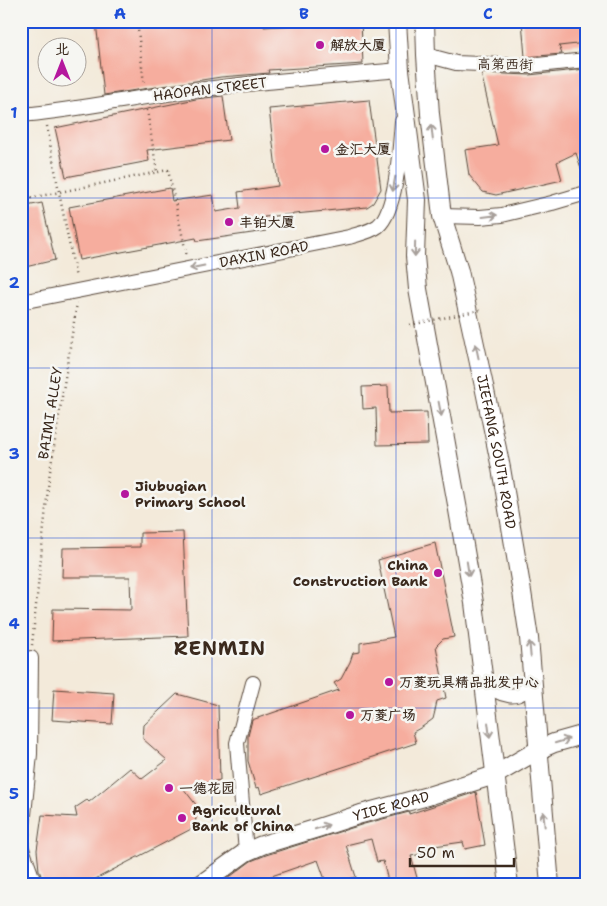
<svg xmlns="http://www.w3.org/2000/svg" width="607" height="906" font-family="'Shantell Sans','LXGW WenKai TC',sans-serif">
<rect width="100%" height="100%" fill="#f6f6f2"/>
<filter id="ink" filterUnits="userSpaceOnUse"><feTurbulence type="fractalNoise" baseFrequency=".02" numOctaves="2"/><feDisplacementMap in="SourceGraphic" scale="10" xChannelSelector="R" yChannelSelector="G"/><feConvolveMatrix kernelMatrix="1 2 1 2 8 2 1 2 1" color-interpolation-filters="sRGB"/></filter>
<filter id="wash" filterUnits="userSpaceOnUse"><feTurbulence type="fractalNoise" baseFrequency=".0096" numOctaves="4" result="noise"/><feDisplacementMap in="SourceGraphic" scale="20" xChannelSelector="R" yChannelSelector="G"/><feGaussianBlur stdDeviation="1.12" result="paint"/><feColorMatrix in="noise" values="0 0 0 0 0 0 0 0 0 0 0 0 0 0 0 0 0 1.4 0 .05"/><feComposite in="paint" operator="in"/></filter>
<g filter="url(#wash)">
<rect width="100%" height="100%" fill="#f3eada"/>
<g id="blocks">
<g fill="#f6ad9e">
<path d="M102 21H263L264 27 315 24V21H361L363 64 268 70 269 73 221 77 104 95 96 22Z"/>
<path d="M522 21H586V43L559 46 562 54 525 57Z"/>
<path d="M586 69V177H584L576 153 557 162 562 180 496 195 483 192 469 175 465 150 498 145 481 73 529 75Z"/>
<path d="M223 96 229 140 147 150 149 161 66 177 55 128 196 99Z"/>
<path d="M369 100 381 189 373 203 367 207 264 217 266 231 197 241 196 238 79 260 69 207 170 188 172 201 213 195 216 212 240 208 238 192 278 186 269 109Z"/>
<path d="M42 203 55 260 21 268V207Z"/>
<path d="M388 386 389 413 427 412 428 444 377 445 376 408 363 409 362 387Z"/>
<path d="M183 532 188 636 52 641 53 609 131 610 130 577H62L63 548 140 547V533Z"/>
<path d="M435 543 454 637 443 639 436 646 446 698 437 701 435 711 433 719 422 727 413 732 416 743 261 794 259 787 256 788 248 761V736L252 720 339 690 334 683 341 679 350 662 353 653 360 652V643L394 637 378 560Z"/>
<path d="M54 689 114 693 112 724 52 720Z"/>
<path d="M177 694 218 705 220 780 183 788 197 806 195 827 84 885H50L43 881 39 870 37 850 42 815 77 817 75 808 87 800 89 802 130 768 142 779 167 760 143 739 144 725Z"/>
<path d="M476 792 485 845 465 849 463 842 420 848 422 854 411 856 419 885H389L383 861 377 862 371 839 346 845 356 877 327 885 318 860 263 879 239 883 240 885H219L251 861 266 855 364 824 409 812V814Z"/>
</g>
</g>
</g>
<g filter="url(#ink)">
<use href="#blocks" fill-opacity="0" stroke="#57473a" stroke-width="1"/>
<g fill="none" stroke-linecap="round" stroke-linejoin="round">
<defs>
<g id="minor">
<path d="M426 55 456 63 528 66 586 60"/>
<path d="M21 115C68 111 114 101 161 95 240 83 320 77 400 70"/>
<path d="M442 216 480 217 502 215 552 203 586 193"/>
<path d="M21 302 349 237C358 234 370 232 378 226 397 210 400 146 402 121"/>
<path d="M483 680C498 696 522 705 532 679"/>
<path d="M21 845 30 754 31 658"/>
<path d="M21 846 35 885"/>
<path d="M246 852 237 743 253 683"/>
</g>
<g id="major">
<path d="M397 21 400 70 417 200 415 256 418 289 458 510 474 603 509 885"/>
<path id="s1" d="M425 21 426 55 430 114 442 216 459 271 484 386 501 468 522 592 529 638 550 885"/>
<path id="s2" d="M200 885 246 852 262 845 318 828 361 814 428 796 495 775 538 750 554 743 586 734"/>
</g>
</defs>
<use href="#minor" stroke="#57473a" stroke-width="16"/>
<use href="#major" stroke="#57473a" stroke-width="20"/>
<g stroke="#57473a" stroke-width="2.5" stroke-dasharray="1 4" stroke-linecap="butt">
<path d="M137 21 144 84"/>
<path d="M147 110 157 172"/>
<path d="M47 126 59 192 76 278"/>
<path d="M21 200 168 170 187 257"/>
<path d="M32 645 49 478 77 303"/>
</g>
<use href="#minor" stroke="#fff" stroke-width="14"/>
<use href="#major" stroke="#fff" stroke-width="18"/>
<path stroke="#57473a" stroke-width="2.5" stroke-dasharray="1 4" stroke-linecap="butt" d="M410 325 481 310"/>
</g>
<defs><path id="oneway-shaft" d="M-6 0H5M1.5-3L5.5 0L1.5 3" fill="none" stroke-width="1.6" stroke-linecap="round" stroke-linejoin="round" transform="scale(1.25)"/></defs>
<g stroke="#a79f9a">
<use href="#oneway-shaft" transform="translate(432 132) rotate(-96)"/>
<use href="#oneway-shaft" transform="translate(394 184) rotate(100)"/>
<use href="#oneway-shaft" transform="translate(490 216) rotate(-7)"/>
<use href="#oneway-shaft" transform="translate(415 249) rotate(91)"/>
<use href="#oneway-shaft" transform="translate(197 267) rotate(169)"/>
<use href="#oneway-shaft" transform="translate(477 351) rotate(-102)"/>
<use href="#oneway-shaft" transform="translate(440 409) rotate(79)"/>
<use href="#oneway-shaft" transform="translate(468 569) rotate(81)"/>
<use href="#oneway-shaft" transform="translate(530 649) rotate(-95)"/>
<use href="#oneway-shaft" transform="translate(489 730) rotate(83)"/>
<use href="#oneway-shaft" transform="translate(562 741) rotate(-17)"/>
<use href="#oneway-shaft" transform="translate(544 819) rotate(-95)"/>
<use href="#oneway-shaft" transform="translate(322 827) rotate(-18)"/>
</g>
</g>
<path fill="none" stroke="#1d4ed8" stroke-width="1" stroke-opacity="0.55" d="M212 21V885M396 21V885M21 198H586M21 368H586M21 538H586M21 708H586"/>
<g fill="#b5179e" stroke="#f6f6f2" stroke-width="2">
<circle cx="320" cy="45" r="5"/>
<circle cx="325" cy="149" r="5"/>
<circle cx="229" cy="222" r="5"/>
<circle cx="125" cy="494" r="5"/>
<circle cx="438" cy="573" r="5"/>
<circle cx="389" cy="682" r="5"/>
<circle cx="350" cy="715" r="5"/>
<circle cx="169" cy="788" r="5"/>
<circle cx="182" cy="818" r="5"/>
</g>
<g text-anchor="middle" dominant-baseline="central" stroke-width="5" stroke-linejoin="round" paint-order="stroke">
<g font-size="14" font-weight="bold" fill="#3b2a1e" stroke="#f6f6f2" text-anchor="start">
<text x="330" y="45">解放大厦</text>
<text x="335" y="149">金汇大厦</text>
<text x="239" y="222">丰铂大厦</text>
<text x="135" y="486">Jiubuqian<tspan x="135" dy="16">Primary School</tspan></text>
<text x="428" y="565" text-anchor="end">China<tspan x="428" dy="16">Construction Bank</tspan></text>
<text x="399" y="682">万菱玩具精品批发中心</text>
<text x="360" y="715">万菱广场</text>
<text x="179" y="788">一德花园</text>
<text x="192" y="810">Agricultural<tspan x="192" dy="16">Bank of China</tspan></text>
</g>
<g font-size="14" fill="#3b2a1e" stroke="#f6f6f2">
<text transform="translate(505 64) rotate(1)">高第西街</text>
<text transform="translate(210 89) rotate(-7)">HAOPAN STREET</text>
<text transform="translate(264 254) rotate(-11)">DAXIN ROAD</text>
<text transform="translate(50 413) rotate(-81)">BAIMI ALLEY</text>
<text stroke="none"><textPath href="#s1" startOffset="438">JIEFANG SOUTH ROAD</textPath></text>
<text stroke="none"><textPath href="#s2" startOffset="209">YIDE ROAD</textPath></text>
</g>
<g font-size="19" font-weight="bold" letter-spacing="1" fill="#3b2a1e" stroke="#f6f6f2">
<text x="220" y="648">RENMIN</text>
</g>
</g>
<rect width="607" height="906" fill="none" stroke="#f6f6f2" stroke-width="55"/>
<g transform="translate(62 62)"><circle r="24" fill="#f6f6f2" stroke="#aba49d"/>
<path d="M0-4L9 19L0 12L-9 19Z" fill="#b5179e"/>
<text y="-8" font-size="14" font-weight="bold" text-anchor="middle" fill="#3b2a1e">北</text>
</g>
<path d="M410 858v8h104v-8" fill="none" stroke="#3b2a1e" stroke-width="2.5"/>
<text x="417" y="858" font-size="15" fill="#3b2a1e" stroke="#f6f6f2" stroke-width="4" paint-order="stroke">50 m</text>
<rect x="28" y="28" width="552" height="850" fill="none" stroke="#1d4ed8" stroke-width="2"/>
<g font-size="16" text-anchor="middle" font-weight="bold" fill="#1d4ed8">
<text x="120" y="19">A</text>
<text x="304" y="19">B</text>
<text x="488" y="19">C</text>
<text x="14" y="118">1</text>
<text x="14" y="288">2</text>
<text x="14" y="459">3</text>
<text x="14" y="629">4</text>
<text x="14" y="799">5</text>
</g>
</svg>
